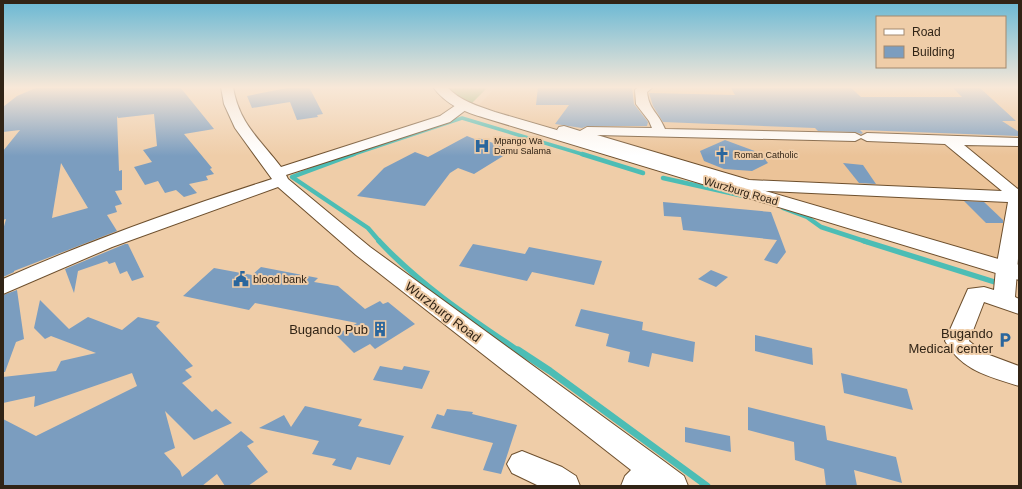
<svg xmlns="http://www.w3.org/2000/svg" width="1022" height="489" font-family="Helvetica,sans-serif">
<rect width="100%" height="100%" fill="#efcda8"/>
<path fill="#ebc398" d="M496 87H1019V266L478 106Z"/>
<path fill="#8cad67" d="M447 87H488L470 105 447 90Z"/>
<g fill="none" stroke-linecap="round" stroke-linejoin="round">
<path stroke="#4cbdb5" stroke-width="3.5" d="M351 155 462 118 585 155"/>
<g stroke="#4cbdb5" stroke-width="4.5">
<path d="M354 154 292 177 368 228 380 242"/>
<path d="M582 154 643 173"/>
<path d="M663 178 748 197"/>
<path d="M783 208 807 217 821 227 867 242"/>
</g>
<g stroke="#4cbdb5" stroke-width="5.5">
<path d="M379 241C420 285 470 318 519 351"/>
<path d="M864 241 1001 284"/>
</g>
<path stroke="#4cbdb5" stroke-width="7" d="M518 350 550 371 707 486"/>
</g>
<g fill="#7b9dbf" fill-rule="evenodd">
<path d="M38 87H180L214 129 184 134 212 168 210 169 214 174 206 176 208 180 189 184 197 193 184 197 176 190 165 193 158 181 145 185 134 167 152 162 143 150 157 146 154 114 118 118 117 116 119 171 122 170V190L115 191 122 204 115 206 117 212 107 215 117 231 14 271V272L3 277V230L6 219 3 220V151L20 130 3 132V107L17 96ZM61 163 88 208 52 218Z"/>
<path d="M287 87H309L323 114 317 115 318 117 297 120 290 102 252 108 247 96 287 88Z"/>
<path d="M538 87H632L634 104 648 122 647 126H587L582 128 555 124 569 105H536Z"/>
<path d="M734 87H850L861 97H962L952 87H979L1016 121H1002L1019 132V136L860 130 863 133 861 134 855 132 818 131 815 128 663 122 653 106 649 93 735 95 731 88Z"/>
<path d="M467 136 477 140 479 138 513 150 474 174 458 168 450 173 425 206 357 196 384 168 415 152 428 157Z"/>
<path d="M725 140 760 153 768 163 752 171 724 169 704 161 700 151Z"/>
<path d="M843 163 863 165 876 184 859 183Z"/>
<path d="M964 201 984 202 1003 220V223H986Z"/>
<path d="M663 202 771 212 786 252 777 264 764 260 777 240 683 230 681 217 664 216Z"/>
<path d="M125 244H128L144 277 132 281 127 271 120 274 115 262 109 264 107 261 78 271 74 293 65 269Z"/>
<path d="M473 244 525 254 529 247 602 261 594 285 532 272 527 281 459 266Z"/>
<path d="M261 267 318 278 314 282 338 286 365 309 380 301 383 304 388 302 415 324 375 349 370 344 354 353 336 335 357 323 255 303 249 310 183 296 214 268 252 275Z"/>
<path d="M711 270 728 277 716 287 698 279Z"/>
<path d="M17 290 24 339 16 342 5 372H3V295Z"/>
<path d="M40 300 69 329 88 317 122 330 138 317 160 322 156 326 193 366 185 370 192 377 182 383 212 412 216 409 232 423 194 440 165 411 175 448 164 453 180 471 182 477 241 431 254 442 247 446 268 472 248 486H225L217 474 202 486H3V419L36 436 137 386 132 373 34 407 35 396 3 403V377L56 371 61 361 96 353 51 336 45 339 34 328Z"/>
<path d="M581 309 643 322 642 330 695 342 693 362 652 353 649 367 628 362 630 352 606 346 609 334 575 326Z"/>
<path d="M755 335 812 348 813 365 755 351Z"/>
<path d="M380 366 402 370 404 366 430 371 422 389 373 380Z"/>
<path d="M841 373 907 389 913 410 844 393Z"/>
<path d="M305 406 362 419 358 426 404 436 390 465 357 457 351 470 332 465 336 459 312 454 319 441 259 428 284 415 291 427Z"/>
<path d="M748 407 825 426 827 440 896 457 902 483 854 470 857 486H826L824 469 795 460 794 442 748 430Z"/>
<path d="M447 409 473 412 472 414 517 425 501 474 483 470 493 443 431 428 437 414 444 416Z"/>
<path d="M685 427 730 436 731 452 685 442Z"/>
</g>
<g fill="none" stroke-linecap="round" stroke-linejoin="round">
<defs>
<g id="minor">
<path d="M221 87H233C239 124 260 139 281 167L440 116 459 103H467L469 106 467 109 450 122 286 175 288 179 370 247 661 459 684 476 688 486H621L625 476 631 470 356 255 278 187 112 247 3 294V279C91 240 181 208 272 179L235 128 224 104Z"/>
<path d="M638 87H653L647 92C649 110 658 112 665 129L855 133 861 136 867 133 1019 138V146L964 145 1019 190V246L1015 297 1019 299V314L984 302 969 341 984 353 1019 366V386C988 376 962 371 945 341L968 289 984 287 994 290 996 269 1008 202 748 190 559 133 557 130 559 127 564 126 580 131 587 127 652 128 649 121 636 104 635 90ZM597 135 855 141 861 138 867 141 945 144 1002 191 749 180Z"/>
<path d="M522 451 562 467 576 476 580 486H539L512 473 507 464 512 455Z"/>
</g>
<path id="major" d="M433 87H447C460 101 478 106 495 112L1019 265V280L485 118C465 112 446 105 433 87Z"/>
</defs>
<use href="#minor" stroke="#6d4f2d" stroke-width="2"/>
<use href="#major" stroke="#6d4f2d" stroke-width="2"/>
<use href="#minor" fill="#fff" fill-rule="evenodd"/>
<use href="#major" fill="#fff" fill-rule="evenodd"/>
</g>
<linearGradient id="sky" x2="0" y2="1"><stop stop-color="#69b8d4"/><stop offset="0.56" stop-color="#f8e8d8"/><stop offset="1" stop-color="#f8e8d8" stop-opacity="0"/></linearGradient>
<rect width="1022" height="156" fill="url(#sky)"/>
<defs>
<symbol id="hospital-bare" viewBox="-9 -9 18 18"><path d="M-5-5h3v3.5h4V-5h3V5h-3V1.5h-4V5h-3Z" fill="#2a669d" stroke="#efcda8" stroke-width="2.5" paint-order="stroke"/></symbol>
<symbol id="church-bare" viewBox="-9 -9 18 18"><path d="M-1.2-6h2.4v3.5h3.3v2.4h-3.3V6h-2.4V-.1h-3.3v-2.4h3.3Z" fill="#2a669d" stroke="#efcda8" stroke-width="2.5" paint-order="stroke"/></symbol>
<symbol id="civic-bare" viewBox="-9 -9 18 18"><path d="M-.6-6.5H3V-4.5H.6V-3L4-1V1h2V6H-6V1h2V-1L-.6-3ZM-1.2 2.5V6h2.4V2.5Z" fill="#2a669d" stroke="#efcda8" stroke-width="2.5" paint-order="stroke"/></symbol>
<symbol id="building-bare" viewBox="-9 -9 18 18"><path d="M-4-6H4V6H1V3H-1V6H-4ZM-2.5-4.3h1.7v1.8h-1.7ZM.8-4.3h1.7v1.8H.8ZM-2.5-1h1.7V.8h-1.7ZM.8-1h1.7V.8H.8Z" fill="#2a669d" stroke="#efcda8" stroke-width="2.5" paint-order="stroke"/></symbol>
<symbol id="parking-bare" viewBox="-9 -9 18 18"><path d="M-3.5-5.5H1a3.5 3.5 0 0 1 0 7H-1V5.5H-3.5ZM-1-3.4V-.6H.8a1.4 1.4 0 0 0 0-2.8Z" fill="#2a669d" stroke="#efcda8" stroke-width="2.5" paint-order="stroke"/></symbol>
</defs>
<g fill-rule="evenodd">
<use href="#hospital-bare" x="471" y="135" width="22" height="22"/>
<use href="#church-bare" x="711" y="144" width="22" height="22"/>
<use href="#civic-bare" x="230" y="268" width="22" height="22"/>
<use href="#building-bare" x="369" y="318" width="22" height="22"/>
<use href="#parking-bare" x="994" y="329" width="22" height="22"/>
</g>
<g text-anchor="middle" dominant-baseline="central" stroke-width="4" stroke-linejoin="round" paint-order="stroke">
<g font-size="9" fill="#312416" stroke="#efcda8" text-anchor="start">
<text x="494" y="141">Mpango Wa<tspan x="494" dy="10">Damu Salama</tspan></text>
<text x="734" y="155">Roman Catholic</text>
</g>
<g font-size="11" fill="#312416" stroke="#efcda8">
<text transform="translate(741 191) rotate(16)">Wurzburg Road</text>
</g>
<g font-size="11" fill="#312416" stroke="#efcda8" text-anchor="start">
<text x="253" y="279">blood bank</text>
</g>
<g font-size="13" fill="#312416" stroke="#efcda8">
<text transform="translate(443 312) rotate(37)">Wurzburg Road</text>
</g>
<g font-size="13" fill="#312416" stroke="#efcda8" text-anchor="end">
<text x="368" y="329">Bugando Pub</text>
<text x="993" y="333">Bugando<tspan x="993" dy="15">Medical center</tspan></text>
</g>
</g>
<rect width="1022" height="489" fill="none" stroke="#312416" stroke-width="8"/>
<rect x="876" y="16" width="130" height="52" fill="#efcda8" stroke="#a3896e"/>
<rect x="884" y="29" width="20" height="6" fill="#ffffff" stroke="#a3896e"/>
<text x="912" y="36" font-size="12" fill="#312416">Road</text>
<rect x="884" y="46" width="20" height="12" fill="#7b9dbf" stroke="#a3896e"/>
<text x="912" y="56" font-size="12" fill="#312416">Building</text>
</svg>
